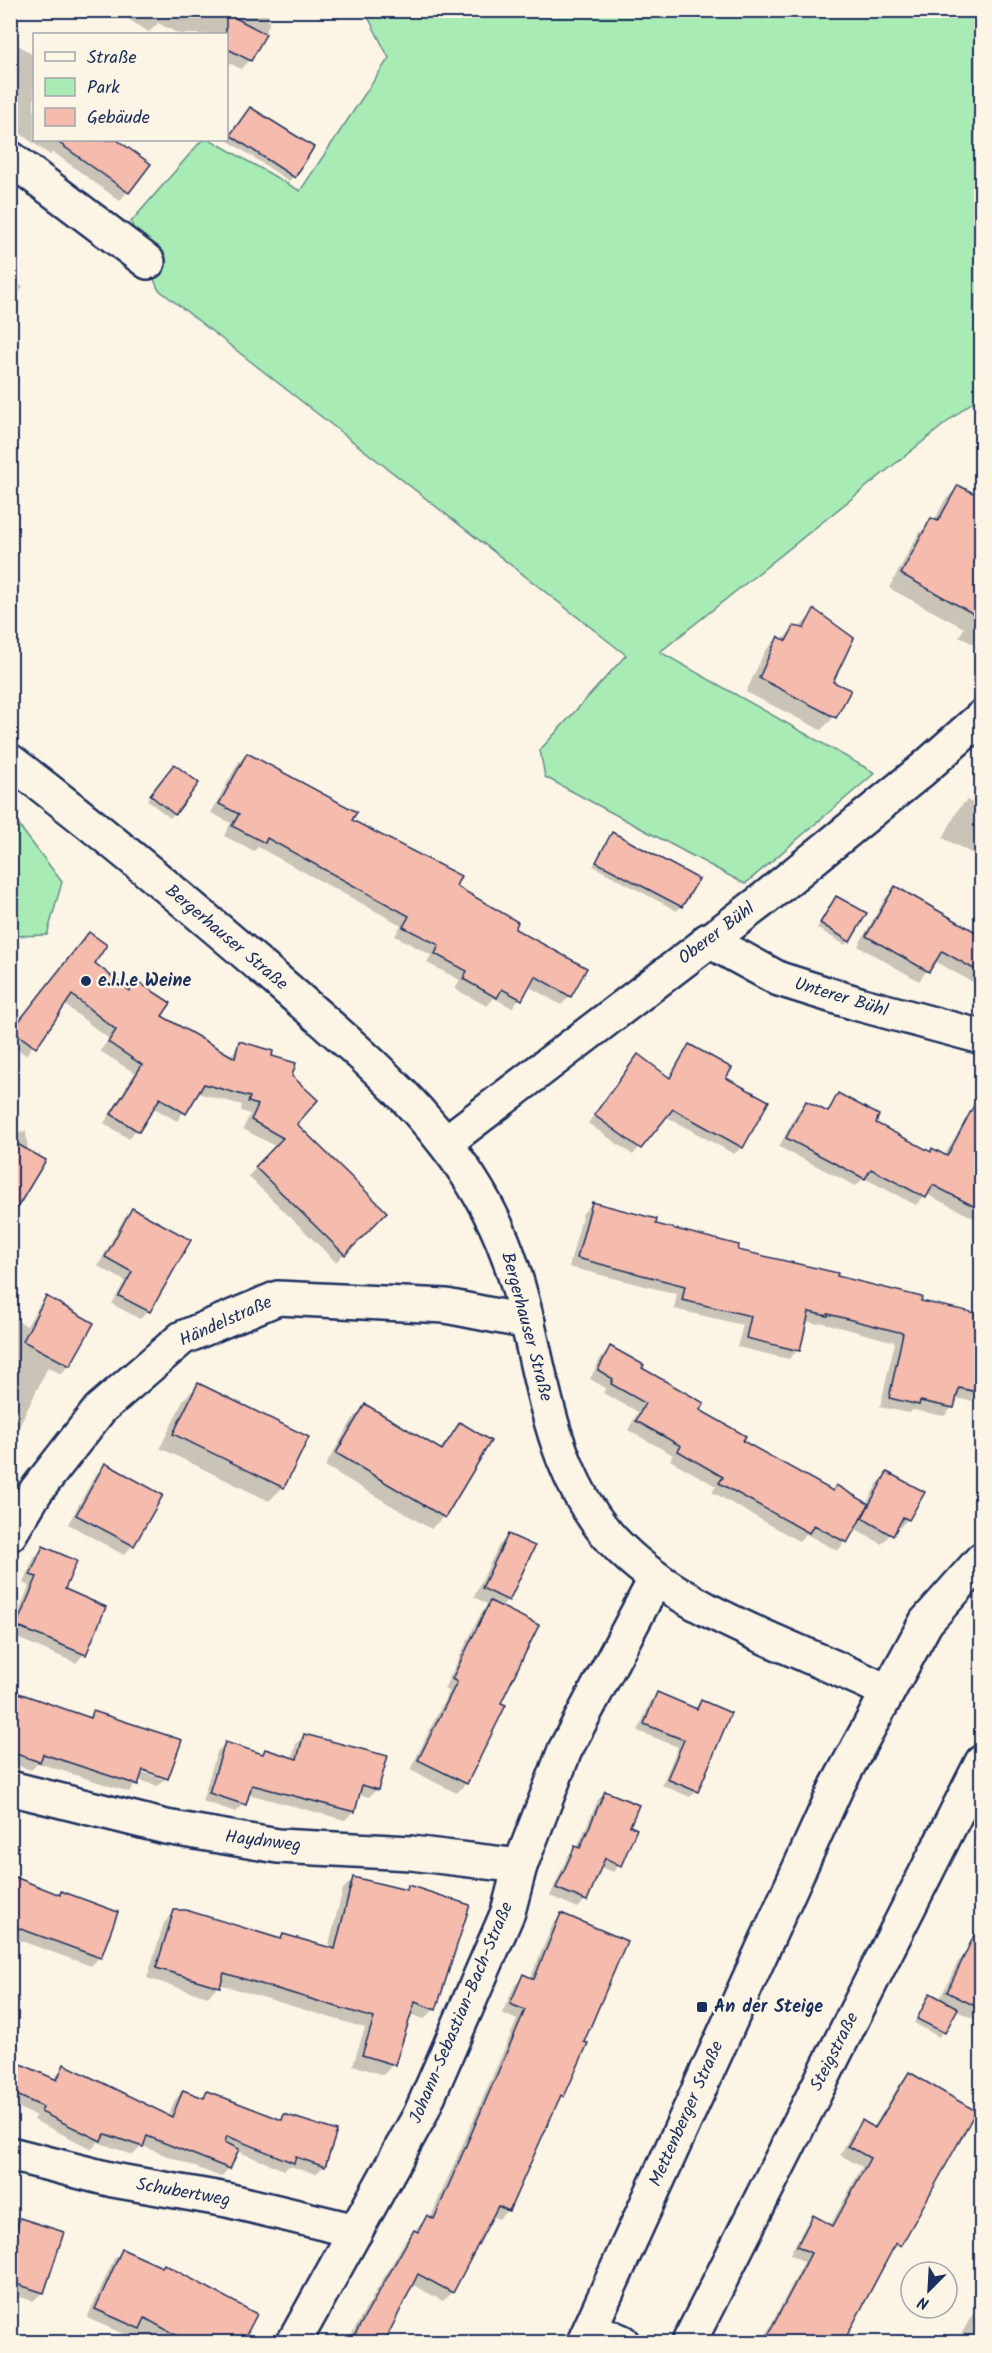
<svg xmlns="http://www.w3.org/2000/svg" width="992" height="2353" font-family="Kalam,sans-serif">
<rect width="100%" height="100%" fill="#fcf5e5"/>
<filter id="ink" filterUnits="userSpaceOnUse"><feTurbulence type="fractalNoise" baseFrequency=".0167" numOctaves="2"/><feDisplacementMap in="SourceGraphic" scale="12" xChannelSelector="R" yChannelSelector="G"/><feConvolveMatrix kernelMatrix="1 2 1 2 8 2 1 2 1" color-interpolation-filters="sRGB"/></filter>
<g filter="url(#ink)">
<g fill="#a9ebb5" stroke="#628d8a" stroke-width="1.5">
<path d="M365 11H981V395L660 652 875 773 745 884 545 777 540 750 626 655 158 289 131 222 202 140H211L300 191 389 58Z"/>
<path d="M11 815 62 882 47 935 13 936 11 941Z"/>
</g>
<g fill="#0003" fill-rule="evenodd">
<path d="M113 10H268L269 25 250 60 241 69 226 61V34H179L158 23 149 32Z"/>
<path d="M10 39 34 56V140H114L149 164 120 201 53 152 50 155 10 126Z"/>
<path d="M246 113 293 177 289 181 227 140Z"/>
<path d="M10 207 19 214 10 225Z"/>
<path d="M10 278 23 287 10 303Z"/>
<path d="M958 487 982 499V648L959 637 964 628 889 588 919 533 934 521 945 500Z"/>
<path d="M815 611 831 683 834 717 821 730 746 692 765 651 778 638 782 640 795 627 799 628Z"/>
<path d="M247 754 454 887 513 930 570 996 561 1005 528 986 512 1008 494 998 487 1006 455 989 460 980 427 963 431 955 395 936 401 925 258 847 254 851 224 836 231 823 211 813 238 763Z"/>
<path d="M169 770 174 814 170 818 147 800Z"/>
<path d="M967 800 979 807 982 802V844L973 854 943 838 959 808Z"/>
<path d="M612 834 681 906 677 911 593 866Z"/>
<path d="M896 888 982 937V987L934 961 919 981 858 946 886 897Z"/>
<path d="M837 897 849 941 845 945 817 928Z"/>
<path d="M81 942 93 964 128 992 138 982 160 1017 230 1057 240 1043 270 1057 291 1077 295 1124 385 1212 336 1262 248 1176 277 1147 243 1129 250 1114 241 1111 242 1105 197 1093 177 1121 152 1107 129 1139 104 1123 135 1073 100 1051 109 1039 64 1004 26 1055 10 1044V1032Z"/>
<path d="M690 1046 724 1078 742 1147 734 1154 665 1116 633 1155 588 1123 631 1064 668 1078 682 1054Z"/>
<path d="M838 1095 874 1123 930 1153 933 1150 944 1157 955 1137 963 1129 982 1138V1222L926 1194 916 1205 864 1178 856 1186 779 1147 798 1111 806 1102 825 1113Z"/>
<path d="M26 1131 28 1152 10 1214V1136Z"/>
<path d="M592 1204 736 1251 836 1277 919 1303 982 1316 980 1392 971 1401 955 1398 953 1407 944 1416 913 1410 909 1413 880 1407 895 1342 820 1322 818 1324 805 1321 798 1350 789 1359 737 1347 743 1325 674 1309 677 1294 569 1267 583 1213Z"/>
<path d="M132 1210 148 1311 140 1319 112 1304 125 1281 98 1266 124 1218Z"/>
<path d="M46 1298 92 1323 69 1365 61 1374 48 1367 10 1445V1317L27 1326 38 1307Z"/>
<path d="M610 1348 741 1441 831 1492 836 1487 866 1504 878 1483 887 1474 908 1519 899 1528 896 1527 882 1544 854 1528 838 1551 806 1534 799 1541 712 1492 716 1486 670 1460 673 1455 628 1430 638 1412 603 1393 606 1388 590 1379 602 1356Z"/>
<path d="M198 1385 283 1487 269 1501 160 1448 184 1399Z"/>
<path d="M366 1406 439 1450 460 1424 489 1441 443 1517 431 1529 325 1466 353 1419Z"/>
<path d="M105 1465 133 1545 124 1555 68 1524 96 1474Z"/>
<path d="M508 1536 507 1600 500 1608 499 1704 466 1783 457 1793 410 1770 449 1691 444 1689 481 1613 489 1605 474 1597 499 1545Z"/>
<path d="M43 1548 63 1590 104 1608 84 1654 76 1663 10 1635 29 1586 23 1583 35 1556Z"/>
<path d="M10 1692 88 1718 94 1713 166 1778 158 1786 138 1780 129 1792 38 1763 31 1770 10 1763ZM136 1767 164 1776V1779L135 1770Z"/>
<path d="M657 1694 694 1709 701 1702 697 1791 690 1797 662 1785 678 1747 638 1731 651 1700Z"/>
<path d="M304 1735 377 1789 369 1797 358 1794 353 1812 345 1820 248 1794 244 1804 236 1812 202 1801 217 1752 225 1743 261 1755 265 1751 292 1759 296 1744Z"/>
<path d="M606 1792 628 1827 620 1865 613 1872 600 1867 585 1900 578 1908 550 1896 568 1855 577 1848 598 1800Z"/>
<path d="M10 1876 58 1896 62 1893 100 1957 91 1966 10 1937Z"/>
<path d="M353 1879 404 1891 409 1887 435 2009 424 2019 410 2014 393 2064 383 2075 353 2065 365 2028 219 1984 208 1997 147 1978 164 1923 174 1912 279 1940 283 1935 328 1948 343 1889Z"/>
<path d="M562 1915 582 2042 563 2096 556 2103 508 2210 499 2219 491 2216 452 2292 443 2301 411 2284 385 2336 396 2342H347L405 2241 427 2217 430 2219 517 2020 502 2013 515 1985 524 1976 530 1979 553 1924Z"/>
<path d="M967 1952 982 1959V2023L955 2010 939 2037 914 2023 930 1995 939 2000 958 1962Z"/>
<path d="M10 2062 53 2080 64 2066 168 2116 175 2100 183 2091 201 2099 208 2092 280 2120 285 2116 324 2166 316 2174 289 2166 284 2170 237 2151 229 2168 221 2177 142 2146 133 2155 98 2142 92 2149 34 2120 36 2116 10 2104Z"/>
<path d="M909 2073 973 2111 899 2245 889 2253 814 2342H762L804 2262 790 2254 805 2226 813 2217 830 2226 862 2167 840 2155 853 2131 862 2122 873 2128 901 2082Z"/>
<path d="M10 2220 19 2222 43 2292 33 2301 10 2294Z"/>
<path d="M123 2250 240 2342H122L126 2335 87 2318 114 2259Z"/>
<path d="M982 2297V2342H957Z"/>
</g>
<g fill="#f5bbad" stroke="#1b2f5e" stroke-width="1.5">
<path d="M226 13 266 34 251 61 226 48Z"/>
<path d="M250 107 314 147 295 178 230 135Z"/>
<path d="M55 140H117L151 164 129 193Z"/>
<path d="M958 485 981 497V618L901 574 931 518 938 521Z"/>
<path d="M814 609 854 638 833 682 851 690 836 718 759 678 778 636 786 641 794 626 804 628Z"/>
<path d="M247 753 357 812 352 820 461 876 456 886 518 922 515 929 587 968 571 997 535 976 522 1000 502 989 497 998 463 979 467 971 435 954 439 945 403 927 409 916 267 838 265 843 232 826 239 814 219 804Z"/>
<path d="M174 764 199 783 175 815 150 795Z"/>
<path d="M612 832 699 879 682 907 596 862Z"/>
<path d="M895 886 981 935V973L942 951 929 972 866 936Z"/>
<path d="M836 896 867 913 850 942 820 923Z"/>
<path d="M89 932 107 945 95 963 130 991 137 981 171 1003 162 1016 235 1058 239 1041 273 1051 272 1056 296 1063 292 1076 318 1100 297 1124 387 1212 345 1255 255 1167 283 1138 251 1120 258 1105 248 1102 250 1097 204 1084 186 1114 160 1098 139 1132 111 1114 142 1065 108 1042 116 1030 72 995 36 1048 12 1030Z"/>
<path d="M689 1044 732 1068 726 1078 769 1101 743 1148 673 1109 641 1149 594 1115 638 1054 670 1078Z"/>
<path d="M981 1092V1210L933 1185 926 1198 871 1169 865 1179 786 1138 806 1101 828 1112 838 1093 879 1115 876 1123 931 1152 932 1148 947 1156Z"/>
<path d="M10 1140 46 1160 10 1220Z"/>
<path d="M592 1202 657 1219 656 1224 739 1245 738 1250 838 1273 837 1276 922 1297 921 1301 981 1314V1393L959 1388 954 1408 920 1401 919 1405 889 1398 903 1333 828 1314V1316L809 1312 800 1351 746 1338 751 1316 682 1300 685 1286 577 1258Z"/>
<path d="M132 1208 191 1240 150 1312 119 1296 132 1272 105 1257Z"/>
<path d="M46 1296 94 1323 70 1366 23 1341Z"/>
<path d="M610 1346 644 1365 642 1368 704 1403 700 1410 746 1436 743 1441 833 1491 836 1485 869 1504 847 1543 814 1525 809 1533 719 1483 723 1477 678 1451 681 1446 636 1421 645 1403 611 1384 613 1379 598 1370Z"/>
<path d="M198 1383 309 1437 284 1488 173 1434Z"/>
<path d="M365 1404 442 1450 460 1422 491 1441 445 1518 336 1453Z"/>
<path d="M105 1463 163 1495 134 1546 76 1515Z"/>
<path d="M887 1472 925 1492 909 1520 903 1517 893 1536 862 1518Z"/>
<path d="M508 1534 535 1546 509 1601 482 1588Z"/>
<path d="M43 1546 77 1561 65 1589 106 1607 86 1655 16 1626 37 1577 30 1575Z"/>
<path d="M490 1601 539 1625 501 1703 506 1705 467 1784 418 1760 457 1682 452 1679Z"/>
<path d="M10 1690 91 1718 93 1711 182 1740 168 1779 143 1770 138 1785 43 1754 40 1762 10 1752Z"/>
<path d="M657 1692 697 1709 701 1700 731 1713 698 1792 667 1779 684 1740 644 1724Z"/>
<path d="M304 1734 388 1756 378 1790 362 1785 355 1812 252 1785 246 1805 209 1793 225 1742 263 1754 265 1749 297 1759Z"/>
<path d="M605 1791 639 1805 630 1826 637 1829 621 1866 605 1858 587 1901 556 1888 575 1846 580 1848Z"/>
<path d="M10 1875 60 1895 61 1891 118 1912 101 1958 10 1925Z"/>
<path d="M353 1877 407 1890 408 1885 470 1905 436 2010 415 2002 395 2065 362 2055 374 2018 224 1973 220 1987 156 1968 174 1910H186L281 1939 283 1934 335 1949Z"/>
<path d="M561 1913 627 1941 584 2042 588 2043 564 2097 561 2095 509 2211 498 2206 453 2293 418 2274 384 2343H350L414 2230 418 2232 427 2215 434 2219 525 2010 510 2004 523 1974 534 1979Z"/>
<path d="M981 1921V2009L947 1992Z"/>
<path d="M930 1993 958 2008 945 2033 917 2019Z"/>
<path d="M10 2059 57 2080 64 2064 172 2117 183 2090 204 2098 207 2091 282 2120 284 2114 337 2131 325 2167 296 2157 294 2163 227 2136 225 2142 239 2149 230 2169 147 2136 143 2147 105 2134 101 2141 41 2112 43 2107 10 2092Z"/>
<path d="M909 2072 976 2111 901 2246 896 2243 843 2343H764L811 2253 797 2246 813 2215 833 2226 870 2158 848 2146 862 2120 875 2128Z"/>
<path d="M20 2218 64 2232 44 2293 10 2282V2249Z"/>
<path d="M122 2249 162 2267 164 2264 257 2314 242 2343H190L145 2318 140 2329 95 2309Z"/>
</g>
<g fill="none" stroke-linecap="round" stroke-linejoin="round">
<defs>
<g id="street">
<path d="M10 158 148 262"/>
<path d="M708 940 779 979 859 1004 982 1037"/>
<path d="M445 1143 759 903 921 771 982 717"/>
<path d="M10 1534 36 1491 100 1409 182 1338 278 1298 446 1306 528 1322"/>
<path d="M10 1788 166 1827 278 1846 411 1853 520 1866"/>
<path d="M10 2154 113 2180 227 2200 356 2231"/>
<path d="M592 2329 622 2342"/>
<path d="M294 2342 420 2115 508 1912 520 1866 565 1750 656 1578"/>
<path d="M689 2342 982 1762"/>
</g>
<g id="secondary">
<path d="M10 761C102 831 191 906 279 982 337 1033 399 1083 446 1145 472 1178 494 1216 508 1255 544 1353 541 1473 622 1550 691 1617 802 1649 886 1691"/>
<path d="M584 2342 837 1786 926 1622 982 1559"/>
</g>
</defs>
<use href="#street" stroke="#1b2f5e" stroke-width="38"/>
<use href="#secondary" stroke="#1b2f5e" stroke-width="38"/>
<use href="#street" stroke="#fcf5e5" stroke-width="33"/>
<use href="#secondary" stroke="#fcf5e5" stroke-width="33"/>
</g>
</g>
<g fill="#1b2f5e" stroke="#fcf5e5" stroke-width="2">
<circle cx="86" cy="981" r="6"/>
<rect x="696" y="2001" width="12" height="12" rx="3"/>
</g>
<g text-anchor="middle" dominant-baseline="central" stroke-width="5" stroke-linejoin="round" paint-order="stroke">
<g font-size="18" fill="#1b2f5e" stroke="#fcf5e5">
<text transform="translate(717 934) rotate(-37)">Oberer Bühl</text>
<text transform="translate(226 938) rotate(40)">Bergerhauser Straße</text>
<text transform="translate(841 998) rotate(17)">Unterer Bühl</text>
<text transform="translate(226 1322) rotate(-24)">Händelstraße</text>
<text transform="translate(526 1327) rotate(75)">Bergerhauser Straße</text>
<text transform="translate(263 1842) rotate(7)">Haydnweg</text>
<text transform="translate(462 2013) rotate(-67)">Johann-Sebastian-Bach-Straße</text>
<text transform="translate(835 2052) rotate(-63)">Steigstraße</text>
<text transform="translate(687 2114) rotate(-66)">Mettenberger Straße</text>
<text transform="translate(183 2193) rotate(10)">Schubertweg</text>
</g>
<g font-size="18" font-weight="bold" fill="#1b2f5e" stroke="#fcf5e5" text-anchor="start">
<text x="98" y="981">e.l.l.e Weine</text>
<text x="714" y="2007">An der Steige</text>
</g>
</g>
<rect width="992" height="2353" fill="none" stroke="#fcf5e5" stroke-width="36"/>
<rect x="18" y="18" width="956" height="2317" fill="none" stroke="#1b2f5e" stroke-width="2" filter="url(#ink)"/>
<rect x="33" y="33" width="195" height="108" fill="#fcf5e5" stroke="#a2a6af" stroke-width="1.5"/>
<rect x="45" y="52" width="30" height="9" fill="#fcf5e5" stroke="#a2a6af" stroke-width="1.5"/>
<text x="87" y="63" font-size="18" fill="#1b2f5e">Straße</text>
<rect x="45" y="78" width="30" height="18" fill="#a9ebb5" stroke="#a2a6af" stroke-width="1.5"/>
<text x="87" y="93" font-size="18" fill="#1b2f5e">Park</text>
<rect x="45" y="108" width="30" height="18" fill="#f5bbad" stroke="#a2a6af" stroke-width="1.5"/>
<text x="87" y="123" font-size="18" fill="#1b2f5e">Gebäude</text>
<g transform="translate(929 2290) rotate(204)"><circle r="28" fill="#fcf5e5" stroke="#a2a6af" stroke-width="1.5"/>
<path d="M0-4.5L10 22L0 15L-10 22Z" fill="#1b2f5e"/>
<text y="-9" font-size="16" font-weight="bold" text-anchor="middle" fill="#1b2f5e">N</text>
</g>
</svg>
